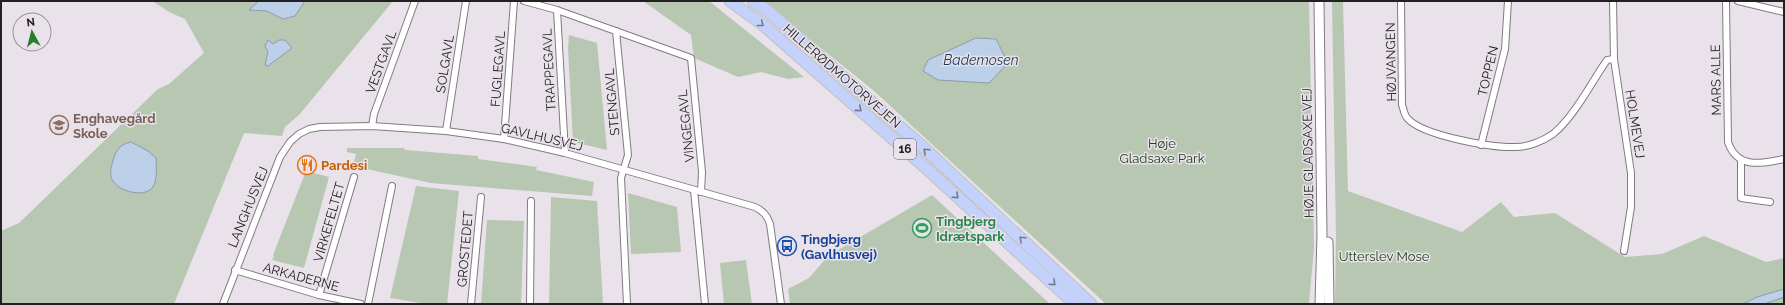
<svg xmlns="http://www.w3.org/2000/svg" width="1785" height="305" font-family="Raleway,sans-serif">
<rect width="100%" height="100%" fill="#e9e2ea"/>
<g fill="#b7c7b2">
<path d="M152 1H393L299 115 285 127 282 136 244 133 174 304H1V231L19 223 158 89 169 84 204 53 185 19 171 13Z"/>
<path d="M643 1H709L804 77 788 79 761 72 738 77 694 58 691 35Z"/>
<path d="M763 1H1309L1314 248 1309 304H1106L874 91Z"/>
<path d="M1332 1H1343L1348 191 1462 232 1501 202 1514 217 1555 213 1625 257 1662 254 1704 236 1766 262 1784 258V304H1335L1336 238Z"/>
<path d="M569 35 597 43 607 150 573 142 568 48Z"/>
<path d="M347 148H404L405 150 478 156V159L537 167 536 170 594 182 592 196 431 183 353 166 356 154 347 152Z"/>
<path d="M306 171 329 177 304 268 272 260 274 256 273 255Z"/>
<path d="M416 186 459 191 447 304H427L390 298Z"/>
<path d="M628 193 677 207 681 252 631 254Z"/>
<path d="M932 195 1050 304H790L788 289 809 278 828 256Z"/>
<path d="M551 197 597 201 603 304H549Z"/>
<path d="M487 220 524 221 521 304H481Z"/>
<path d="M746 260 752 304H724L720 263Z"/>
</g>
<g fill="#bcd0e9" stroke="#8e9bae">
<path d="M259 1H305L295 16 283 19 267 11 249 10Z"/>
<path d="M976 38 996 39 1008 63 989 83 938 80 923 71 928 60Z"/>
<path d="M268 40 273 44 279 40H285L292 48 268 66 265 65 268 52 265 46Z"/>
<path d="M131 142 148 151 156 158C156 167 158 181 152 188 143 198 119 191 113 181 108 174 112 165 114 157 118 148 121 144 131 142Z"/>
<path d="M1784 289V297L1764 304H1743L1757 297Z"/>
</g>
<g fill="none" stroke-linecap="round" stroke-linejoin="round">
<defs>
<g id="street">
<path d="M524 1 557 10 691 58 702 172 701 192"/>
<path d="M1401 1 1402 105C1404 110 1404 115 1408 119 1424 136 1493 148 1516 147 1528 147 1543 141 1553 134 1574 117 1591 83 1607 60L1614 59"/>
<path d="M1613 1 1614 59 1631 173V207L1624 251"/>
<path d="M1726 1 1728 142C1737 169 1761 164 1784 159"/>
<path d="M1738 1 1784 12"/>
<path d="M557 10 565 153"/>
<path d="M616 31 628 155 621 178 627 304"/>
<path d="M372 126 374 114 415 1"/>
<path d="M446 131 466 1"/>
<path d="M504 139 514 1"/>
<path d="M1481 145 1505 49 1508 1"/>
<path d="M1741 160V198L1770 202"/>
<path d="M694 190 705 304"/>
<path d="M235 270 319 295 361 304"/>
<path d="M319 295 354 177"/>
<path d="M223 304 280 157 290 142 299 134 309 129 320 127 372 126 446 131 504 139 565 153 755 207C763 211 767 215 770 224L781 304"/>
<path d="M368 304 392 186"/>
<path d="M471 304 481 197"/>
<path d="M530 304 531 201"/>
</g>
<g id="secondary">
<path d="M1319 1 1322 235 1320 304"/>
<path d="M1328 242 1329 304"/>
</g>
<g id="highway">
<path d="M730 1 762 24 916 159 1075 304"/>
<path d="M753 1 768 11 923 147 1091 304"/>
</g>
</defs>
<use href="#street" stroke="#817b81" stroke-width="8"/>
<use href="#secondary" stroke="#817b81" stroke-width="11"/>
<use href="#highway" stroke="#c1c1c1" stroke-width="13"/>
<use href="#street" stroke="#fff" stroke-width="6"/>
<use href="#secondary" stroke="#fff" stroke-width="9"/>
<use href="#highway" stroke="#c4d1fa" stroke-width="11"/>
</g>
<defs><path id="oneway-chevron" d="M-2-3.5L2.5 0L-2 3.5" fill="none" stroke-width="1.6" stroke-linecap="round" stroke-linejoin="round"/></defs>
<g stroke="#74788e">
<use href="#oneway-chevron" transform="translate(761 24) rotate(38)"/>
<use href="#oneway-chevron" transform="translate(859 109) rotate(41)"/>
<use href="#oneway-chevron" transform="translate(926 151) rotate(-137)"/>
<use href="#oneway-chevron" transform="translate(956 196) rotate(42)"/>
<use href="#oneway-chevron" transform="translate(1022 239) rotate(-137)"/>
<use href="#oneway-chevron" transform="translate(1053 283) rotate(42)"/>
</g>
<defs>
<symbol id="school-ring" viewBox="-11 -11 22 22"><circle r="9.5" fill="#e9e2ea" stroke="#8d6e63" stroke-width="1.5"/><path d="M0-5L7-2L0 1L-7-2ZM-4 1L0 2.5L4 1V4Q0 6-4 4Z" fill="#8d6e63"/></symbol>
<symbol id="restaurant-ring" viewBox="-11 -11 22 22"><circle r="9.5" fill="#e9e2ea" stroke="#e8710a" stroke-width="1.5"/><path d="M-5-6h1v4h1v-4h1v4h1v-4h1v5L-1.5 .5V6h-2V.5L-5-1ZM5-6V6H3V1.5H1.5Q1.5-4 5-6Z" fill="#e8710a"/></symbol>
<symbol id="stadium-ring" viewBox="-11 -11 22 22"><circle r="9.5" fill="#e9e2ea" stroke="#2e9e5b" stroke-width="1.5"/><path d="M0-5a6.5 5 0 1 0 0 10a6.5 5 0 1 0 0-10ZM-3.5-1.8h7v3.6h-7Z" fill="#2e9e5b"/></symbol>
<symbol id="bus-ring" viewBox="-11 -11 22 22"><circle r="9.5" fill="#e9e2ea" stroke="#1a4fb4" stroke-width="1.5"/><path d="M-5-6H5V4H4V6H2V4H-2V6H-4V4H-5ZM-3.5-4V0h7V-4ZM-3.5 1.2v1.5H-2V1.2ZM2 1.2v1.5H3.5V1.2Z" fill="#1a4fb4"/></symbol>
</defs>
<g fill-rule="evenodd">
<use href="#school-ring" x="48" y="114" width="22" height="22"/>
<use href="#restaurant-ring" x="296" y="154" width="22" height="22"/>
<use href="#stadium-ring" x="911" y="217" width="22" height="22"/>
<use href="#bus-ring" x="776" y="235" width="22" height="22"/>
</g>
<g text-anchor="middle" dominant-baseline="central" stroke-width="3" stroke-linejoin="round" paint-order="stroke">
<rect fill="#e9e2ea" stroke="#5e5a5f" stroke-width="1" x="894" y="139" width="22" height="20" rx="3"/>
<g font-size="12" font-weight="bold" fill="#232023">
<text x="905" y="149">16</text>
</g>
<g font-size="13" fill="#232023" stroke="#e9e2ea">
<text transform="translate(381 62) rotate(-70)">VESTGAVL</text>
<text transform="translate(1391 62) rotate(-91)">HØJVANGEN</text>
<text transform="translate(445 64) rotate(-81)">SOLGAVL</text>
<text transform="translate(498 69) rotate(-86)">FUGLEGAVL</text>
<text transform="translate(549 70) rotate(-93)">TRAPPEGAVL</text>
<text transform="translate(1488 71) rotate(-77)">TOPPEN</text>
<text transform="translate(842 76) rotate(41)">HILLERØDMOTORVEJEN</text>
<text transform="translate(1716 80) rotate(-91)">MARS ALLE</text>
<text transform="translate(612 102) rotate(-95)">STENGAVL</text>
<text transform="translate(1635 124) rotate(81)">HOLMEVEJ</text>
<text transform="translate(686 126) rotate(-96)">VINGEGAVL</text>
<text transform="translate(542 137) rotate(13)">GAVLHUSVEJ</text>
<text transform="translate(1308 153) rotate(-91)">HØJE GLADSAXE VEJ</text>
<text transform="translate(248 207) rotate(-68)">LANGHUSVEJ</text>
<text transform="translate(329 222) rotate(-74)">VIRKEFELTET</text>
<text transform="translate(465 249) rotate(-85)">GROSTEDET</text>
<text transform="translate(301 277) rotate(15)">ARKADERNE</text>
</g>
<g font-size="13" font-weight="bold" fill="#785e54" stroke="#e9e2ea" text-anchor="start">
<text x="73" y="118">Enghavegård<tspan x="73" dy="15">Skole</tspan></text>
</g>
<g font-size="13" fill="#24411c" stroke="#e9e2ea">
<text x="1162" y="143">Høje<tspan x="1162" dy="15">Gladsaxe Park</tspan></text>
<text x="1384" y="256">Utterslev Mose</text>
</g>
<g font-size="13" font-weight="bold" fill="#c56008" stroke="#e9e2ea" text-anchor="start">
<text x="321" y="165">Pardesi</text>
</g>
<g font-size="13" font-weight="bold" fill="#27864d" stroke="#e9e2ea" text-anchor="start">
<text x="936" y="221">Tingbjerg<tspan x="936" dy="15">Idrætspark</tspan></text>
</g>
<g font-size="13" font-weight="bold" fill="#164399" stroke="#e9e2ea" text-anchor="start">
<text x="801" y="239">Tingbjerg<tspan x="801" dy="15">(Gavlhusvej)</tspan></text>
</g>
<g font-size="14" font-style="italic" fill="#1b395b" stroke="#e9e2ea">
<text x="981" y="60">Bademosen</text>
</g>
</g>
<rect width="1785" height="305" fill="none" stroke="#232023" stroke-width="4"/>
<g transform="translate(32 32) rotate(353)"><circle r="19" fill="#e9e2ea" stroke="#9a949a"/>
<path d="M0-3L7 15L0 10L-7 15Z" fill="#2a7d29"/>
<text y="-6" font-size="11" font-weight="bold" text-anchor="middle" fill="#232023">N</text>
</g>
</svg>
